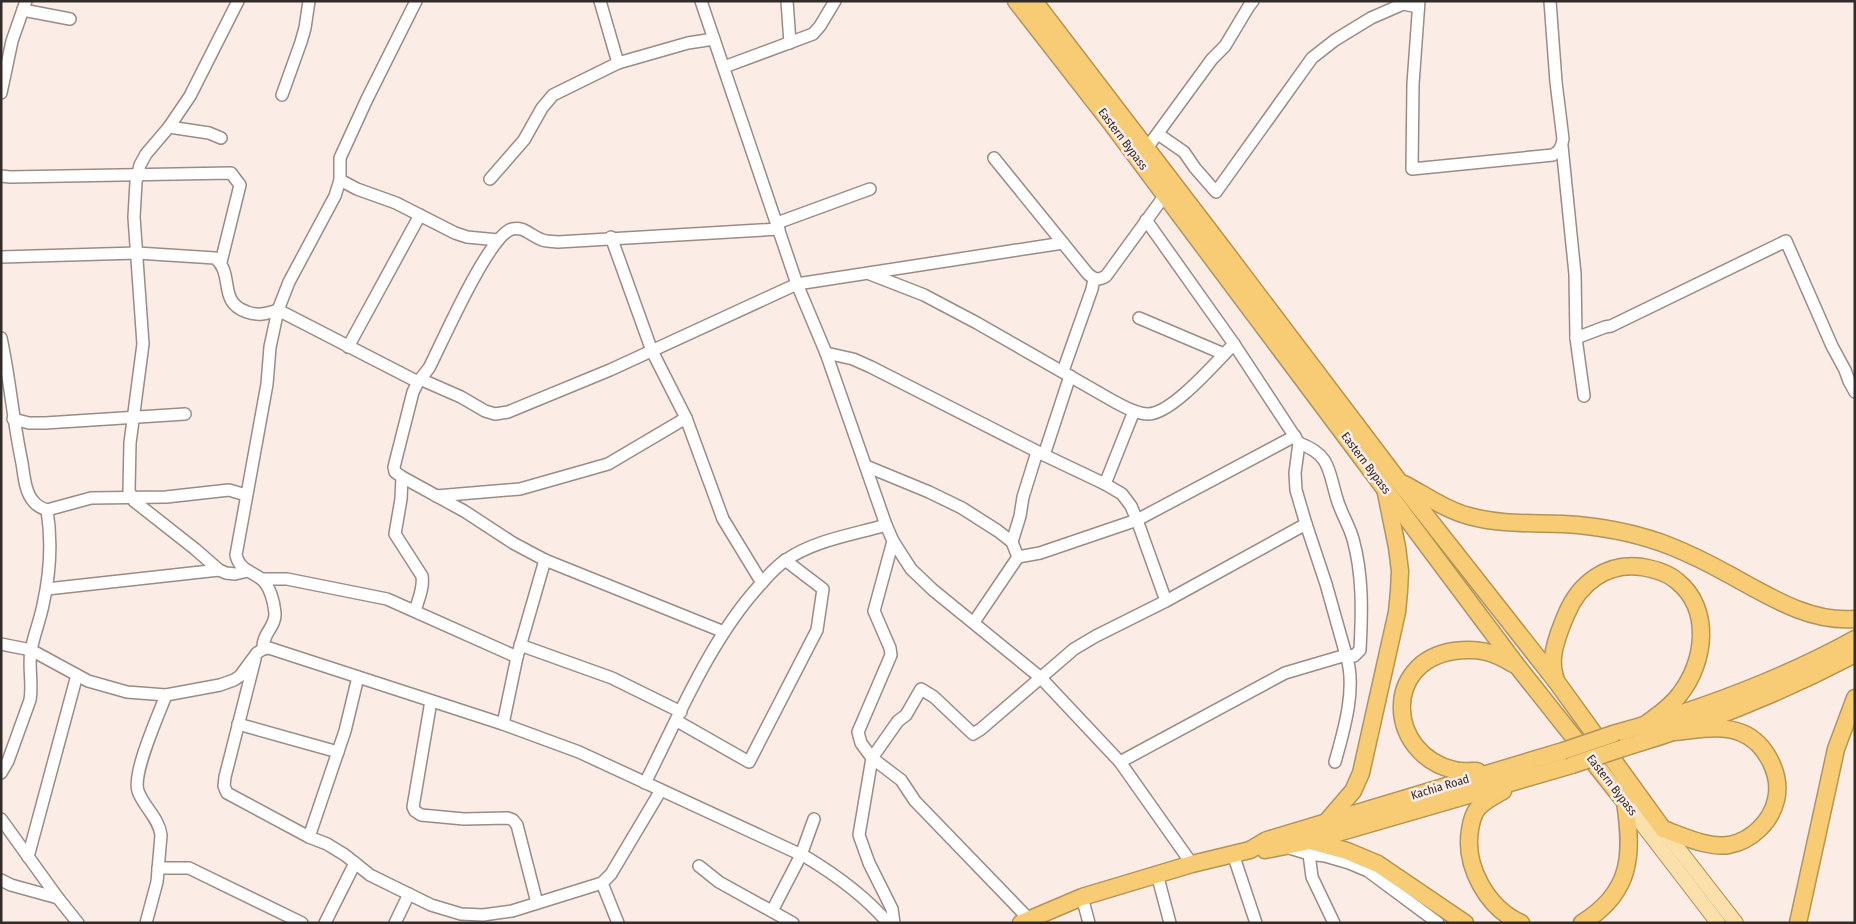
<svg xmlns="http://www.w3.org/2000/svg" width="1856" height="924" font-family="'Fira Sans Condensed',sans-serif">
<rect width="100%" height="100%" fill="#fbede6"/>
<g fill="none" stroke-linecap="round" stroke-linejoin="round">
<defs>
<g id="minor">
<path d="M238 1 190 96 169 127 146 154 140 165 136 182 134 217 143 344 130 443 129 491 134 501 195 549 219 570 226 573 235 574 248 571"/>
<path d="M600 1 618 63"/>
<path d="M701 1 797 284 826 353 886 525 893 541 911 569 933 590 1041 678 1120 762 1192 864"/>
<path d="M787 1 790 43"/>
<path d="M1419 1 1413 84 1412 169 1553 155C1560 151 1562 146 1563 139L1556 82 1550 1"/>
<path d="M23 10 70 19"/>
<path d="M724 67 813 34 820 26 835 1"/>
<path d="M1 93 12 41 26 1"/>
<path d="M282 95 301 42 305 28 309 1"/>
<path d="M169 127 209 133 221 138"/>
<path d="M1158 134 1184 152 1195 168 1216 192 1312 58 1335 40 1371 18 1403 4 1418 7"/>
<path d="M1562 146 1575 274 1576 338 1584 396"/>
<path d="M1147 148 1212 59 1225 46 1249 6 1253 1"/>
<path d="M994 158 1088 274C1094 279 1098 281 1106 276L1165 195"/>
<path d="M1 176 10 177 231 173 240 185 221 262"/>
<path d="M490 179 524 140 542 108 553 95 618 63 688 43 714 39"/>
<path d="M340 180 357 189 396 203 455 233 467 237 498 240"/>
<path d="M1146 220 1234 344 1299 443C1331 455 1328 470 1337 499 1341 513 1349 525 1353 539 1363 575 1362 612 1360 650L1354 656 1346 655 1326 584 1306 524 1296 490 1295 473 1299 443"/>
<path d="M777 223 870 189"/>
<path d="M611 237 652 351 686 418 723 519 762 583"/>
<path d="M1 257 137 253 215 258C235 274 217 302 247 312 258 316 266 314 278 310L418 382"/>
<path d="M870 274 924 295 977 323 1115 402C1125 407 1136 414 1148 414 1172 414 1216 362 1234 344"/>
<path d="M1139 318 1224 354"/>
<path d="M1 338C10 379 13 421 22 463 24 475 25 493 34 502 38 507 42 508 47 510L91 498 166 497 229 490 246 495"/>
<path d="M1576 338 1605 327 1611 326 1786 241 1832 346 1845 370 1849 381 1855 392"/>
<path d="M348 347 420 215"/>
<path d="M826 353 853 359 871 367 1044 455 1105 484 1122 494 1131 506 1137 520 1166 601"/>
<path d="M1063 371 1092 289 1094 279"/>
<path d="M420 379 461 397 485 411 495 414 508 412 610 370 797 284 1063 243"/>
<path d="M13 419 29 423H45L185 414"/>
<path d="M1044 455 1070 376"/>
<path d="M866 466 929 492 962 508 998 531 1012 542 1018 557"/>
<path d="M402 477 401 499 395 534 422 576C424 588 418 600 415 611"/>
<path d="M1105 484 1134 411"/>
<path d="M436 496 520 489 608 464 686 418"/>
<path d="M893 541 874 611 890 648 891 655 858 732 861 743 872 758 859 835 869 863 892 909 894 923"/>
<path d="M1012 542 1020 516 1023 497 1037 452"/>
<path d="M262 579H287L387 599 517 657"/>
<path d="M47 589 219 570"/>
<path d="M974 622 1018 557 1040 553 1137 520 1295 436"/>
<path d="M724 632 545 560 513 543 464 511 402 477 395 472 394 467 413 392 418 382 429 368C442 343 488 236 512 229 523 226 530 235 540 239 545 242 552 241 558 242L779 229"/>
<path d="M1 644 31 650 88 681 127 692 166 695 220 685 234 680 240 676 257 653 263 649 269 648 503 724 579 752 806 857C836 875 865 896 888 923"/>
<path d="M520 645 612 678 681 712"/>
<path d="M263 649C262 633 276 627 275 613 274 602 270 585 260 578 250 571 239 569 236 555L267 384 270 347 278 310 289 282 335 196 340 180V158L367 99 416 1"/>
<path d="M255 659 225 777 224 786 227 793 309 837 327 844 345 855 370 875 431 905 461 914 483 915 512 911 602 883 611 874 661 790"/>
<path d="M431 701 413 807 415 811 421 815 464 819 508 818 513 820 517 825 537 903"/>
<path d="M677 721 749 762 817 630 823 589 785 560"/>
<path d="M238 724 338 752"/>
<path d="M503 724 517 657 545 560"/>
<path d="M1120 762 1285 673 1346 655C1357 687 1344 730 1335 762"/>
<path d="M1 773 8 761 30 700C33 683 28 667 31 650 34 635 40 620 43 605 50 574 52 541 47 510"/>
<path d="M645 783C678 718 710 640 759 586 767 577 775 567 786 560 815 540 852 535 886 525"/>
<path d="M1 819 58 898 78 923"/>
<path d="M309 837 345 731 358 677"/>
<path d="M1286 847 1309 854 1325 856 1349 863 1368 871 1438 923"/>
<path d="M1233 854 1256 923"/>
<path d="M1309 854 1312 877 1334 923"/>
<path d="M28 857 77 675"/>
<path d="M699 866 719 882 793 923"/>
<path d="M158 868H189L302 923"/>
<path d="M1157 874 1170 923"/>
<path d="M1 880 11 885 58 898"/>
<path d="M602 883 618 923"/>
<path d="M1082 897 1089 923"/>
<path d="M772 911 801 855 814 819"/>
<path d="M1029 919 915 801 901 780 872 758 898 721 906 715 921 689 934 697 973 734 981 729 1074 649 1096 636 1166 601 1306 524"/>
<path d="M146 923 157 882 161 835C159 818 143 806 138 791 132 773 159 714 166 695"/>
<path d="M325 923 355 863"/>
<path d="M395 923 409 894"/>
</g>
<g id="major">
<path d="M1625 802 1718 923"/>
<path d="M1663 829 1736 923"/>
</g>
<g id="highway">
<path d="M1016 1 1111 123 1518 667 1625 802C1633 855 1632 892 1582 923"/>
<path d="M1034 1 1215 238 1398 480 1556 681 1663 829C1683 836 1707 848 1729 845 1751 841 1771 822 1776 800 1782 775 1766 743 1742 733 1721 724 1696 730 1674 732"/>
<path d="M1404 484C1425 495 1446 510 1469 516 1505 526 1541 522 1578 525 1608 528 1642 535 1670 546 1690 554 1710 564 1728 574 1767 595 1809 623 1855 619"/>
<path d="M1556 681C1555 676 1553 671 1553 666 1551 651 1560 629 1566 615 1579 583 1607 562 1642 567 1654 569 1668 573 1677 581 1712 609 1705 662 1680 694 1671 707 1658 715 1646 724"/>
<path d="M1613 734C1696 711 1779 681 1855 639"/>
<path d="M1623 748C1703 724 1781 693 1855 654"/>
<path d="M1477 771C1470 771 1461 772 1454 770 1387 754 1382 662 1454 651 1478 648 1492 651 1513 664"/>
<path d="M1503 791C1494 796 1485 800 1478 808 1473 814 1471 823 1470 830 1464 866 1487 908 1521 923"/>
<path d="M1328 820 1353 791 1361 773 1397 612 1399 591 1400 571 1397 547 1386 493"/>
<path d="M1310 841 1347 851 1378 864 1465 923"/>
<path d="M1265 850 1310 841 1572 765"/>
<path d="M1021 923 1082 897 1192 864 1250 850 1267 840 1563 751"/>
<path d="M1798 923 1836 749 1855 698"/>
</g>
</defs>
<use href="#minor" stroke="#998c87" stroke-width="14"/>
<use href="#major" stroke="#b2945a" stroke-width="16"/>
<use href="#highway" stroke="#b2945a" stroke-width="19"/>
<use href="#minor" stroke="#fff" stroke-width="11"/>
<use href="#major" stroke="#fbe0ac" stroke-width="14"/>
<use href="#highway" stroke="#f8cc75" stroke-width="16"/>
<defs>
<g id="highway-bridge">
<path d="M1563 751 1613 734"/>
<path d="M1572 765 1623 748"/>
</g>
</defs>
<use href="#highway-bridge" stroke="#b2945a" stroke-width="19" stroke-linecap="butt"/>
<use href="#highway-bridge" stroke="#f8cc75" stroke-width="16"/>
</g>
<g text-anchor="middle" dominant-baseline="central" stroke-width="5" stroke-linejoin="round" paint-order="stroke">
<g font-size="12" fill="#312b29" stroke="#fbede6">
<text transform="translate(1123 139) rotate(53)">Eastern Bypass</text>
<text transform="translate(1366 463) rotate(53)">Eastern Bypass</text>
<text transform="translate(1612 785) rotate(52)">Eastern Bypass</text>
<text transform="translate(1440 787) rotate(-17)">Kachia Road</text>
</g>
</g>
<rect width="1856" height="924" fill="none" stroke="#312b29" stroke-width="5"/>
</svg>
